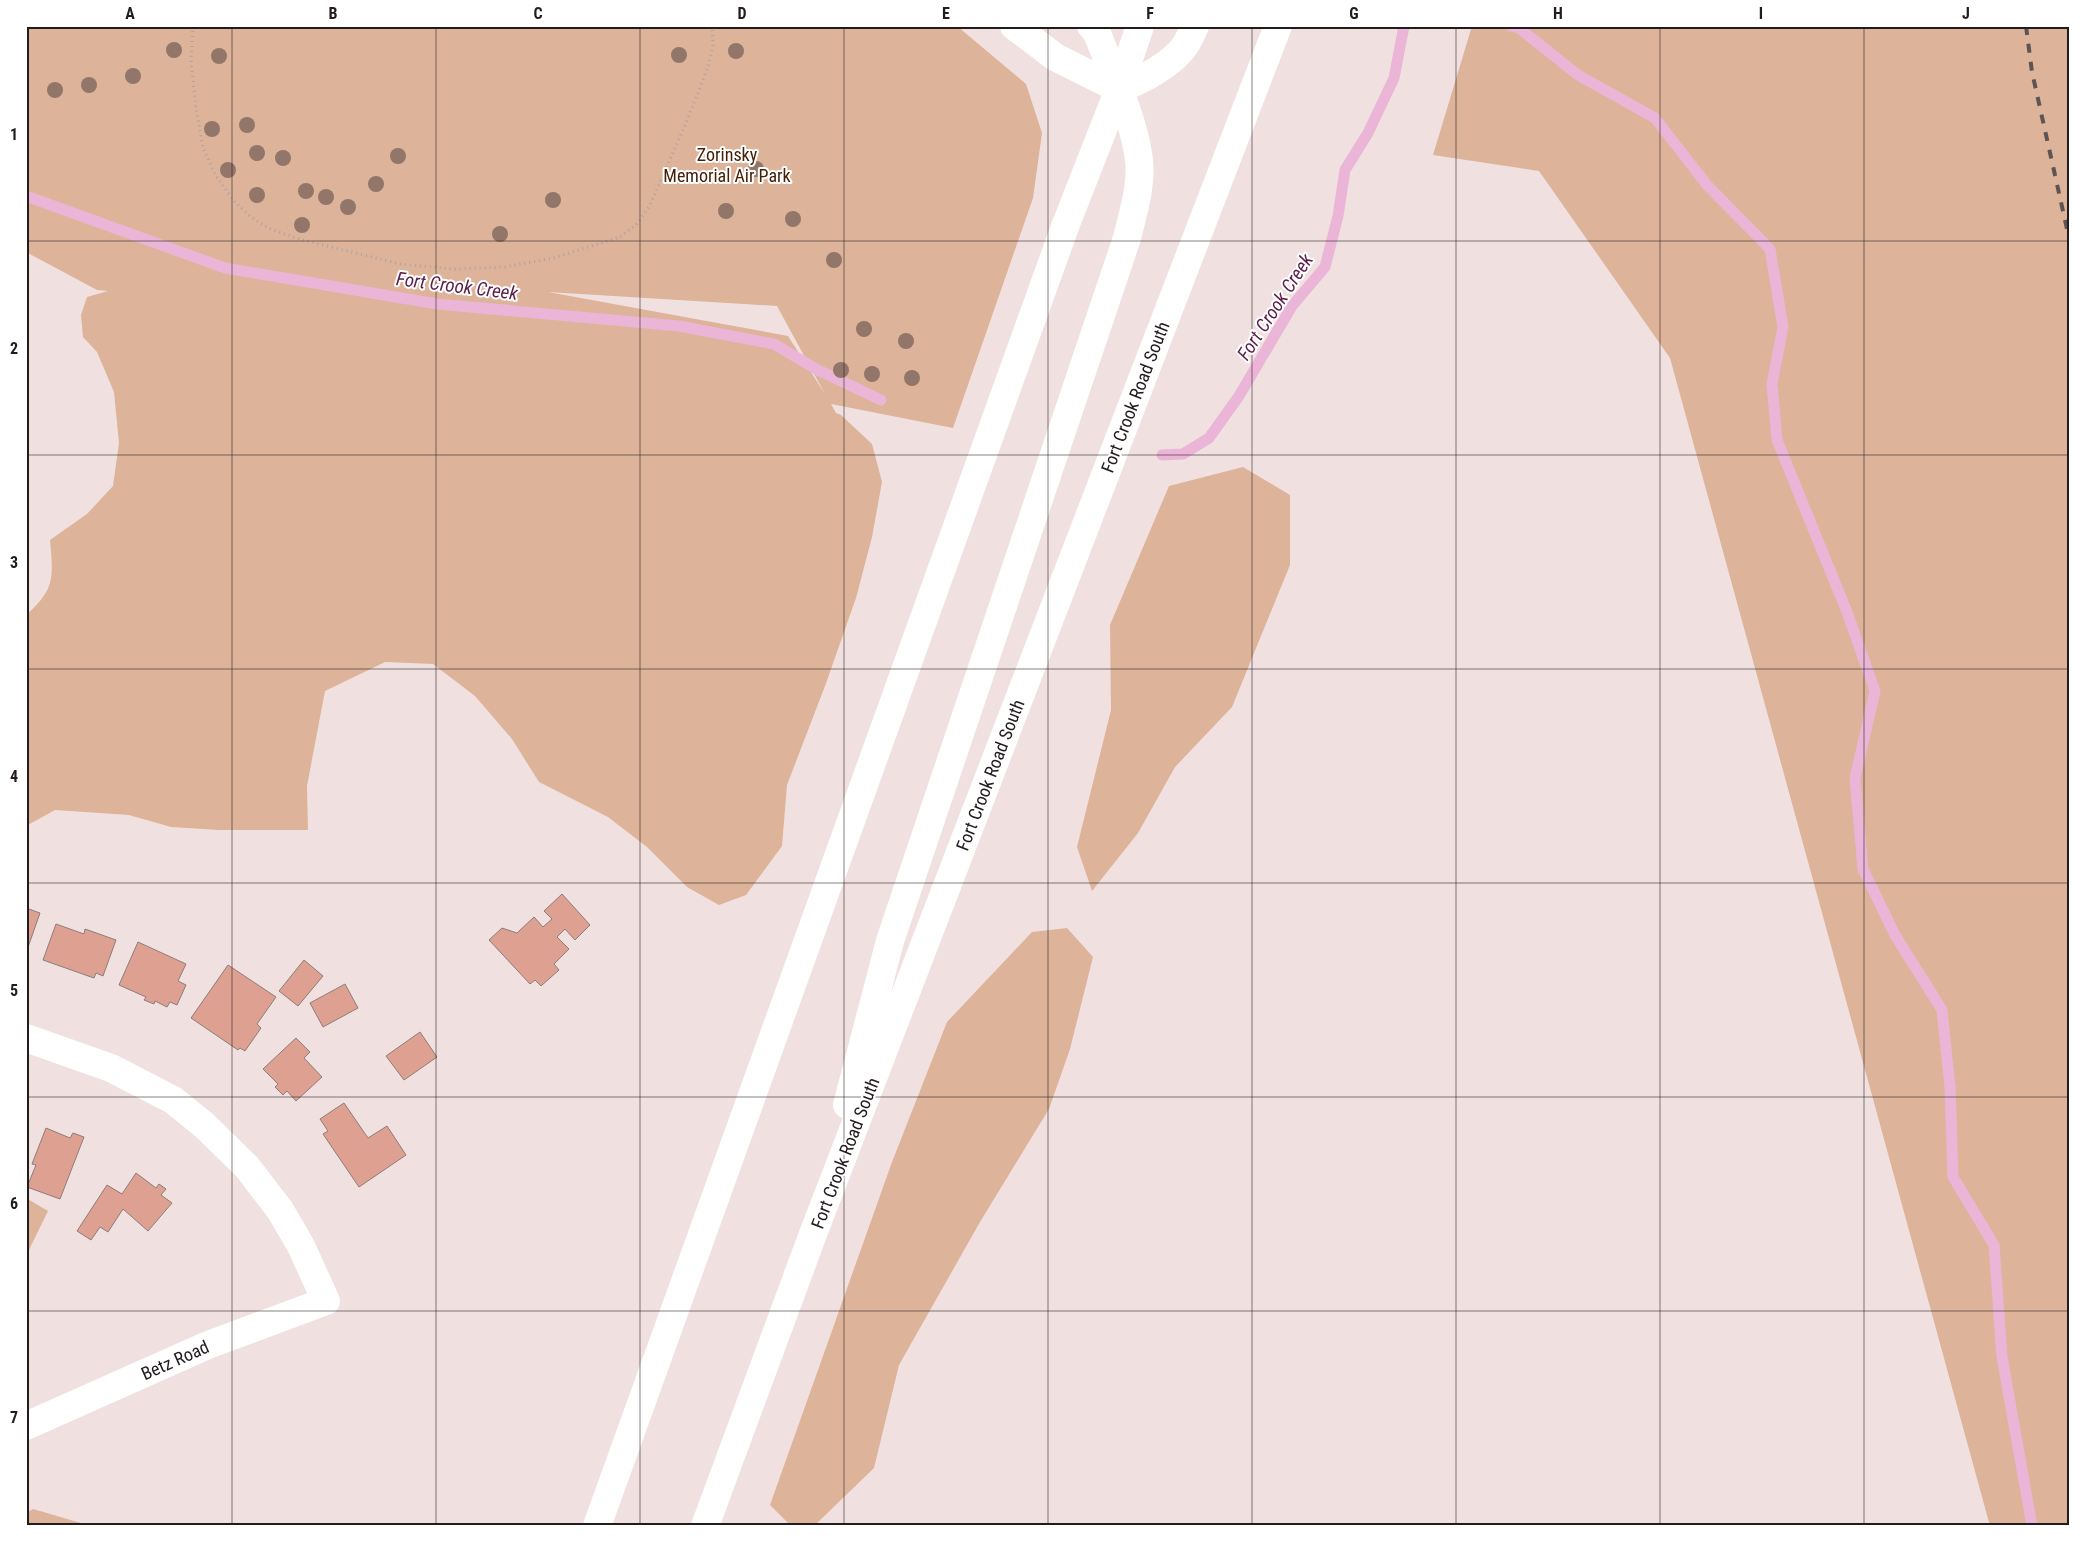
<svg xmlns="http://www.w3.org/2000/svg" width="2095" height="1552" font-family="'Roboto Condensed',sans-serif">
<rect width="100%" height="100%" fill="#f1e0e0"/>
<g fill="#ddb39a" fill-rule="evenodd">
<path d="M26 26H957L1026 84 1042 133 1033 198 953 428 831 404 836 413 841 415 872 444 882 482 872 537 856 598 825 686 787 785 782 846 746 895 719 905 687 887 647 847 608 817 539 782 512 739 475 696 433 664 385 662 325 691 307 786 308 830H219L171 827 129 815 55 810 26 826V615C56 589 53 576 50 540L87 514 113 486 119 443 114 392 97 352 83 337 81 315 87 297 108 291 97 290 26 252ZM548 292 777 306 825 394 788 336Z"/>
<path d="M1472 26H2069V1526H1990L1670 358 1539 171 1433 155Z"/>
<path d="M1243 467 1290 495V565L1232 707 1175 767 1138 833 1092 891 1077 847 1111 710 1110 625 1169 486Z"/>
<path d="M1067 928 1093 957 1070 1049 1049 1109 980 1222 899 1365 874 1468 814 1526H791L770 1505 892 1162 947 1022 1032 932Z"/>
<path d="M26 1198 48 1211 26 1256Z"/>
<path d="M33 1509 91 1526H26V1513Z"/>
</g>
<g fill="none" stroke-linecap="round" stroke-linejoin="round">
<g stroke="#eab5d7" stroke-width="11">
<path d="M1511 26 1519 28 1578 75 1655 118 1707 185 1770 249 1783 327 1772 384 1777 440 1847 612 1875 691 1855 778 1863 869 1895 935 1942 1010 1950 1087 1953 1177 1994 1245 2002 1357 2032 1526"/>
<path d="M26 196 225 268 437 304 679 326 774 344 816 369 881 400"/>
<path d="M1162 455 1183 454 1209 438 1239 396 1292 306 1325 267 1338 216 1345 170 1368 133 1394 78 1404 26"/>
</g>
</g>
<g fill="#dea191" stroke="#8c7d79">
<path d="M562 894 590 925 575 940 565 929 557 937 569 949 554 964 559 970 541 986 535 980 530 984 489 940 502 928 517 933 534 917 543 927 552 919 544 911Z"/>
<path d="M26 908 40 913 27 950 26 949Z"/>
<path d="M56 924 84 934 85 929 116 940 103 976 96 973 94 978 43 960Z"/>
<path d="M138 942 186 964 178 981 186 985 177 1005 170 1002 167 1007 155 1001 154 1004 144 1000 146 997 119 985Z"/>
<path d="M304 960 323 976 298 1006 279 991Z"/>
<path d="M228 965 276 997 257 1024 261 1028 245 1051 240 1048 238 1050 191 1018Z"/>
<path d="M345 984 358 1008 323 1027 310 1003Z"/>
<path d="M420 1032 437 1057 404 1080 386 1056Z"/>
<path d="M296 1038 310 1052 304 1058 322 1077 296 1101 287 1091 283 1095 275 1087 278 1084 263 1069Z"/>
<path d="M344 1103 368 1138 387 1126 406 1155 359 1187 323 1134 328 1131 320 1119Z"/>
<path d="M46 1128 70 1138 73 1133 84 1137 60 1199 27 1187 36 1165 32 1164Z"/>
<path d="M136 1173 156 1188 159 1184 166 1189 161 1195 172 1203 148 1231 123 1209 108 1232 100 1227 91 1240 77 1231 107 1185 122 1194Z"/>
</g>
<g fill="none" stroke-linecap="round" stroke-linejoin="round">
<path stroke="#b0a2a2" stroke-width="3" stroke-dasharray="1 4" stroke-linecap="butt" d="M193 26 191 61 196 108 203 148 216 176 234 201 250 216 268 228 299 239 400 264 454 269 505 267 553 258 620 237 636 225 649 207 686 123 708 67 713 46 712 26"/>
<path stroke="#fff" stroke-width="28" d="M26 1038 111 1068 173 1100 204 1125 247 1167 280 1210 301 1246 326 1301 208 1345 26 1426"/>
<g stroke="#fff" stroke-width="28">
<path d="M1014 26 1055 57 1119 89"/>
<path d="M1091 26 1097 33 1119 89"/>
</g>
<g stroke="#fff" stroke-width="28">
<path d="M1119 89C1140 81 1174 64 1186 44 1190 38 1192 32 1195 26"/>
<path d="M847 1105 890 941 1127 238C1133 213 1142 185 1139 160 1136 135 1128 112 1119 89"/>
<path d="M597 1526 1066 224 1119 89 1140 26"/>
<path d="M705 1526 813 1234 1278 26"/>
</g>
<path stroke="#5e5454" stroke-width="4" stroke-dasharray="9 9" stroke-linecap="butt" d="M2026 26 2032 72 2069 238"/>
</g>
<g fill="#917669">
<circle cx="174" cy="50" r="8"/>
<circle cx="736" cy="51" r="8"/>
<circle cx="679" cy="55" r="8"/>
<circle cx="219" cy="56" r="8"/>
<circle cx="133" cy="76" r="8"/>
<circle cx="89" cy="85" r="8"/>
<circle cx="55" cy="90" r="8"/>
<circle cx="247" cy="125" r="8"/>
<circle cx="212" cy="129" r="8"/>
<circle cx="257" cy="153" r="8"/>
<circle cx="398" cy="156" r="8"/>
<circle cx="283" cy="158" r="8"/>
<circle cx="756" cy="169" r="8"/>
<circle cx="228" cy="170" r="8"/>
<circle cx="376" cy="184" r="8"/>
<circle cx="306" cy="191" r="8"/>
<circle cx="257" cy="195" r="8"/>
<circle cx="326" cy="197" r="8"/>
<circle cx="553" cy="200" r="8"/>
<circle cx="348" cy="207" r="8"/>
<circle cx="726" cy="211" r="8"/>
<circle cx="793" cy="219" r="8"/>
<circle cx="302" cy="225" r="8"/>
<circle cx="500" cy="234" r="8"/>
<circle cx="834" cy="260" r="8"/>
<circle cx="864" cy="329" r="8"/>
<circle cx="906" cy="341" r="8"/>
<circle cx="841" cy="370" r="8"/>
<circle cx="872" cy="374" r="8"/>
<circle cx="912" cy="378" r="8"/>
</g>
<path fill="none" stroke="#221c1c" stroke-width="1" stroke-opacity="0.55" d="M232 26V1526M436 26V1526M640 26V1526M844 26V1526M1048 26V1526M1252 26V1526M1456 26V1526M1660 26V1526M1864 26V1526M26 241H2069M26 455H2069M26 669H2069M26 883H2069M26 1097H2069M26 1311H2069"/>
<g text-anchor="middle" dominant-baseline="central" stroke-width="4" stroke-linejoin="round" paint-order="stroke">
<g font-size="18" fill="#432007" stroke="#fff">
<text x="727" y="154">Zorinsky<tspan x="727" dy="21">Memorial Air Park</tspan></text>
</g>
<g font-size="18" fill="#221c1c" stroke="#fff">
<text transform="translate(1135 397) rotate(-69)">Fort Crook Road South</text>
<text transform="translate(990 775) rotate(-69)">Fort Crook Road South</text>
<text transform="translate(845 1153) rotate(-69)">Fort Crook Road South</text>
<text transform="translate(175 1360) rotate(-24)">Betz Road</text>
</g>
<g font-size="19" font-style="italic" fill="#5a1d49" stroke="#fff">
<text transform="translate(457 286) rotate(7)">Fort Crook Creek</text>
<text transform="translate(1275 307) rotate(-57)">Fort Crook Creek</text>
</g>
</g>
<rect width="2095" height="1552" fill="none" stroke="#ffffff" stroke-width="55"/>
<rect x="28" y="28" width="2040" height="1496" fill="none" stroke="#221c1c" stroke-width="2"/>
<g font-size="16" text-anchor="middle" font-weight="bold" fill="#221c1c">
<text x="130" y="19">A</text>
<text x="333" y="19">B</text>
<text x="538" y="19">C</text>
<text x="742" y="19">D</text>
<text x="946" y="19">E</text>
<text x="1150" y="19">F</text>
<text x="1354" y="19">G</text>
<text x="1558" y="19">H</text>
<text x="1761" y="19">I</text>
<text x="1966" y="19">J</text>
<text x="14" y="140">1</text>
<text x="14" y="354">2</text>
<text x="14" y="568">3</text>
<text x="14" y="782">4</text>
<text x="14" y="996">5</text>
<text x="14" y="1209">6</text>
<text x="14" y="1423">7</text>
</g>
</svg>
